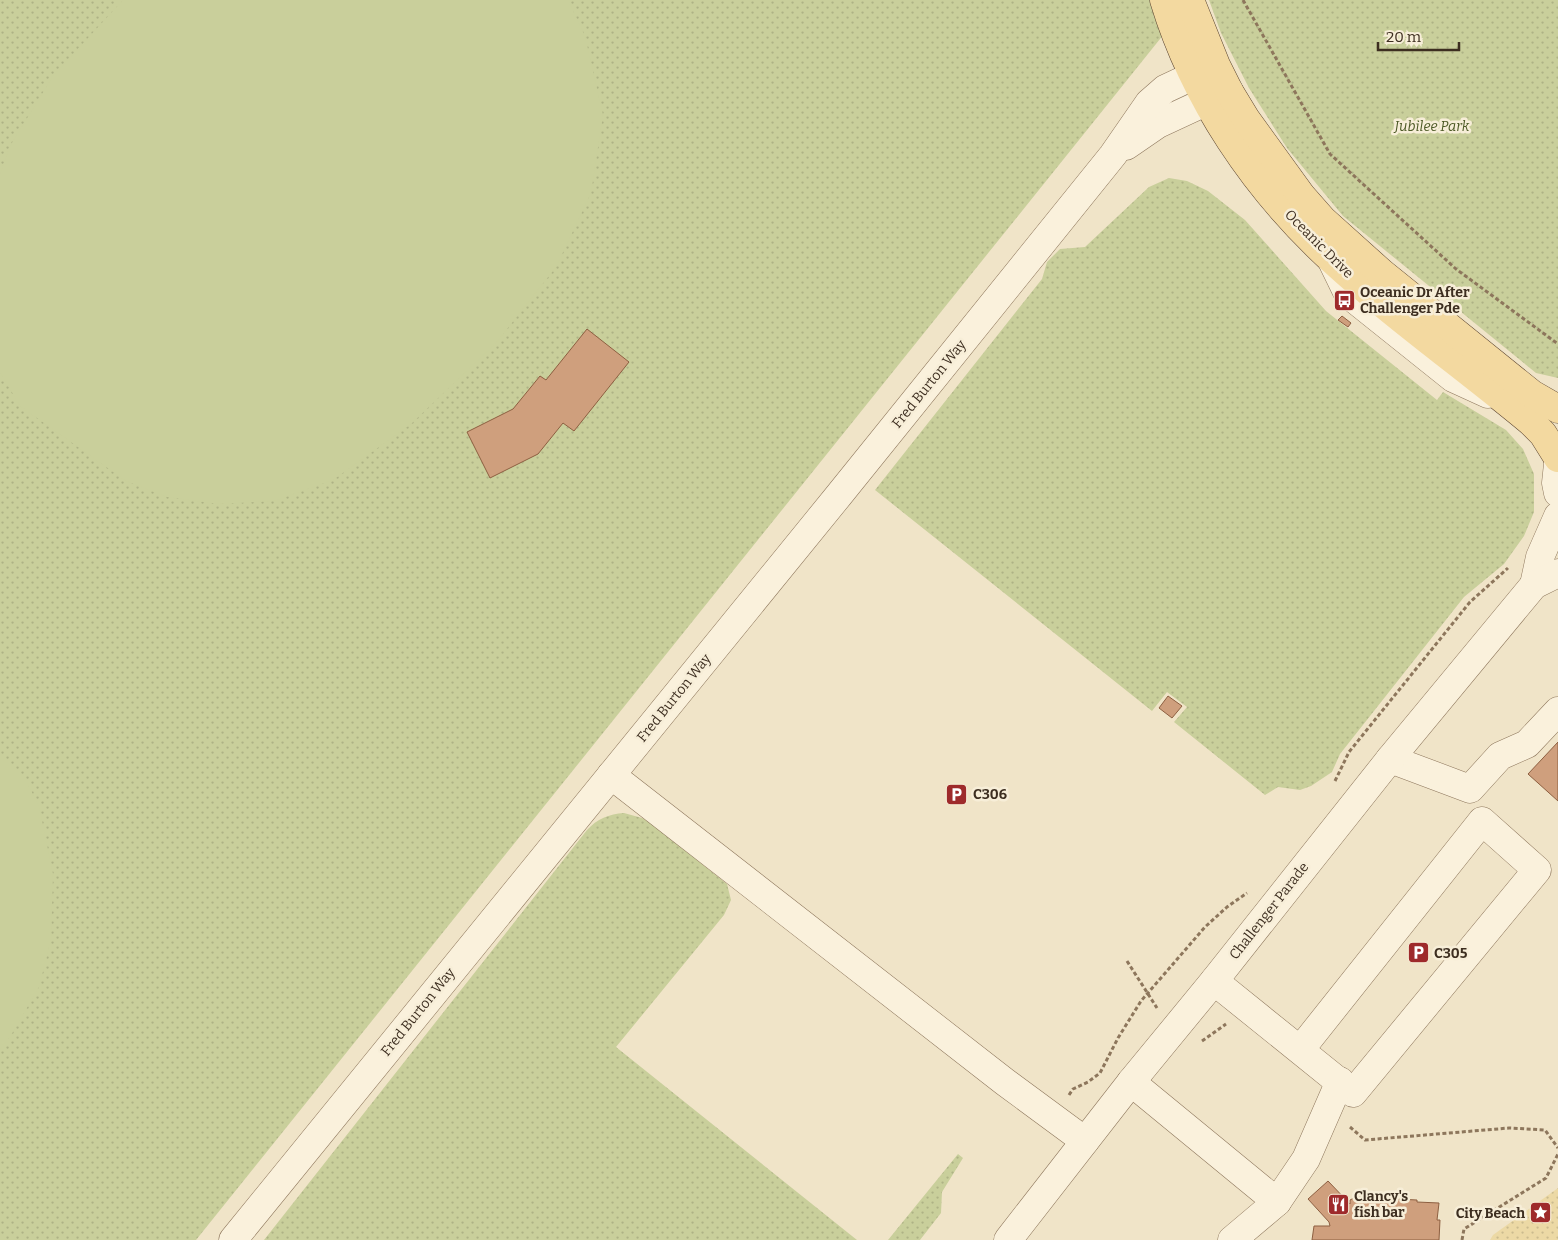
<svg xmlns="http://www.w3.org/2000/svg" width="1558" height="1240" font-family="Bitter,serif">
<defs>
<pattern id="grass-dots" width="8" height="8" patternUnits="userSpaceOnUse" patternTransform="scale(1.25)"><rect width="8" height="8" fill="#c9cf9b"/><path d="M2 2h.1M6 6h.1" fill="none" stroke="#aeb285" stroke-width="1.8" stroke-linecap="round"/></pattern>
<pattern id="sand-dots" width="8" height="8" patternUnits="userSpaceOnUse" patternTransform="scale(1.25)"><rect width="8" height="8" fill="#ecd9a5"/><path d="M2 2h.1M6 6h.1" fill="none" stroke="#cbbb8e" stroke-width="1.8" stroke-linecap="round"/></pattern>
</defs>
<rect width="100%" height="100%" fill="#f0e4c8"/>
<g fill="url(#grass-dots)">
<path d="M0 0H1156L1164 34 196 1240H0Z"/>
<path d="M1209 0H1558V378L1536 373 1343 216 1287 148 1249 88 1221 33Z"/>
<path d="M1169 178 1187 181 1208 191 1245 220 1326 311 1437 400 1443 392 1506 430 1523 449 1534 474V512L1524 536 1504 564 1464 597 1340 754 1332 772 1311 786 1300 790 1278 787 1265 795 1174 722 1187 707 1167 692 1152 711 875 490 1042 279 1047 262 1060 249 1085 247 1149 187Z"/>
<path d="M624 813 642 818 651 823 727 884 731 900 724 915 616 1047 857 1240H264L587 830C597 819 609 814 624 813Z"/>
<path d="M958 1154 963 1158 942 1192 941 1213 920 1240H888Z"/>
</g>
<path fill="url(#sand-dots)" d="M1558 1188V1240H1490L1493 1235Z"/>
<g fill="#c9cf9b">
<path d="M123 0H568L585 36 603 115 591 193 556 267 496 343 411 424 333 480 274 501 219 504 167 497 126 481 20 406 0 372V174L10 146 53 76Z"/>
<path d="M0 754 24 777 39 806 53 874 51 940 39 987 10 1037 0 1049Z"/>
</g>
<g fill="#cf9f7d" stroke="#8d5f41">
<path d="M1342 316 1351 323 1348 327 1338 320Z"/>
<path d="M587 329 629 362 574 431 563 423 538 454 490 478 467 432 513 409 540 376 546 380Z"/>
<path d="M1168 696 1182 706 1172 718 1159 708Z"/>
<path d="M1558 742V801L1528 774Z"/>
<path d="M1328 1181 1350 1204V1200L1364 1193 1368 1194 1378 1202V1198L1417 1200V1202L1439 1203 1437 1220H1440L1439 1240H1312L1314 1226H1330L1329 1222 1308 1199Z"/>
</g>
<g fill="none" stroke-linecap="round" stroke-linejoin="round">
<defs>
<g id="minor">
<path d="M1126 146 1158 124 1229 91"/>
<path d="M1330 257 1348 294 1453 378 1488 394"/>
<path d="M1558 464 1556 483 1558 493"/>
<path d="M1534 585 1540 557 1558 516"/>
<path d="M1390 759 1470 789 1500 756 1527 744 1558 711"/>
<path d="M611 775 1005 1082 1085 1141"/>
<path d="M1214 981 1353 1093 1537 870 1482 821 1300 1050"/>
<path d="M1131 1082 1277 1202 1232 1240"/>
<path d="M1277 1202 1306 1159 1340 1081"/>
<path d="M233 1240 839 495 1113 155 1149 103 1165 89 1214 66"/>
<path d="M1008 1240 1131 1082 1214 981 1390 759 1534 585 1558 573"/>
</g>
<g id="major">
<path d="M1164 0C1194 99 1255 189 1331 259 1394 317 1465 367 1531 422L1543 434 1558 458"/>
<path d="M1190 0 1216 65 1229 91 1246 119 1301 195 1323 220 1382 273 1532 394 1558 409"/>
</g>
</defs>
<use href="#minor" stroke="#8d765c" stroke-width="29"/>
<use href="#major" stroke="#5b4430" stroke-width="29"/>
<g stroke="#8d765c" stroke-width="3" stroke-dasharray="4 2.5" stroke-linecap="butt">
<path d="M1243 0 1330 154 1456 269 1558 344"/>
<path d="M1335 781 1349 752 1470 602 1508 568"/>
<path d="M1127 961 1157 1008"/>
<path d="M1202 1041 1226 1024"/>
<path d="M1069 1095 1073 1089 1088 1082 1100 1073 1118 1038 1141 1001 1205 927 1227 907 1247 893"/>
<path d="M1350 1127 1365 1140 1509 1128 1545 1130 1558 1148"/>
<path d="M1462 1240 1464 1229 1546 1178 1558 1154"/>
</g>
<use href="#minor" stroke="#faf1dc" stroke-width="28"/>
<use href="#major" stroke="#f3d9a0" stroke-width="28"/>
</g>
<defs>
<symbol id="bus-square" viewBox="-11 -11 22 22"><rect x="-9" y="-9" width="18" height="18" rx="4" fill="#9e2a2b" stroke="#f7eed8"/><path d="M-5-6H5V4H4V6H2V4H-2V6H-4V4H-5ZM-3.5-4V0h7V-4ZM-3.5 1.2v1.5H-2V1.2ZM2 1.2v1.5H3.5V1.2Z" fill="#fff"/></symbol>
<symbol id="parking-square" viewBox="-11 -11 22 22"><rect x="-9" y="-9" width="18" height="18" rx="4" fill="#9e2a2b" stroke="#f7eed8"/><path d="M-3.5-5.5H1a3.5 3.5 0 0 1 0 7H-1V5.5H-3.5ZM-1-3.4V-.6H.8a1.4 1.4 0 0 0 0-2.8Z" fill="#fff"/></symbol>
<symbol id="restaurant-square" viewBox="-11 -11 22 22"><rect x="-9" y="-9" width="18" height="18" rx="4" fill="#9e2a2b" stroke="#f7eed8"/><path d="M-5-6h1v4h1v-4h1v4h1v-4h1v5L-1.5 .5V6h-2V.5L-5-1ZM5-6V6H3V1.5H1.5Q1.5-4 5-6Z" fill="#fff"/></symbol>
<symbol id="sight-square" viewBox="-11 -11 22 22"><rect x="-9" y="-9" width="18" height="18" rx="4" fill="#9e2a2b" stroke="#f7eed8"/><path d="M0-6L1.8-2.2L6-1.7L2.9 1.2L3.7 5.4L0 3.3L-3.7 5.4L-2.9 1.2L-6-1.7L-1.8-2.2Z" fill="#fff"/></symbol>
</defs>
<g fill-rule="evenodd">
<use href="#bus-square" x="1332" y="288" width="25" height="25"/>
<use href="#parking-square" x="944" y="782" width="25" height="25"/>
<use href="#parking-square" x="1406" y="940" width="25" height="25"/>
<use href="#restaurant-square" x="1326" y="1192" width="25" height="25"/>
<use href="#sight-square" x="1528" y="1200" width="25" height="25"/>
</g>
<g text-anchor="middle" dominant-baseline="central" stroke-width="5" stroke-linejoin="round" paint-order="stroke">
<g font-size="14" font-style="italic" fill="#4d5a26" stroke="#f7eed8">
<text x="1432" y="126">Jubilee Park</text>
</g>
<g font-size="14" fill="#3d2e20" stroke="#f7eed8">
<text transform="translate(1319 244) rotate(45)">Oceanic Drive</text>
<text transform="translate(929 384) rotate(-51)">Fred Burton Way</text>
<text transform="translate(674 698) rotate(-51)">Fred Burton Way</text>
<text transform="translate(1269 911) rotate(-52)">Challenger Parade</text>
<text transform="translate(418 1012) rotate(-51)">Fred Burton Way</text>
</g>
<g font-size="14" font-weight="bold" fill="#3d2e20" stroke="#f7eed8" text-anchor="start">
<text x="1360" y="292">Oceanic Dr After<tspan x="1360" dy="16">Challenger Pde</tspan></text>
<text x="973" y="794">C306</text>
<text x="1434" y="953">C305</text>
<text x="1354" y="1196">Clancy's<tspan x="1354" dy="16">fish bar</tspan></text>
<text x="1525" y="1213" text-anchor="end">City Beach</text>
</g>
</g>
<path d="M1378 42v8h81v-8" fill="none" stroke="#3d2e20" stroke-width="2.5"/>
<text x="1386" y="42" font-size="15" fill="#3d2e20" stroke="#f7eed8" stroke-width="4" paint-order="stroke">20 m</text>
</svg>
